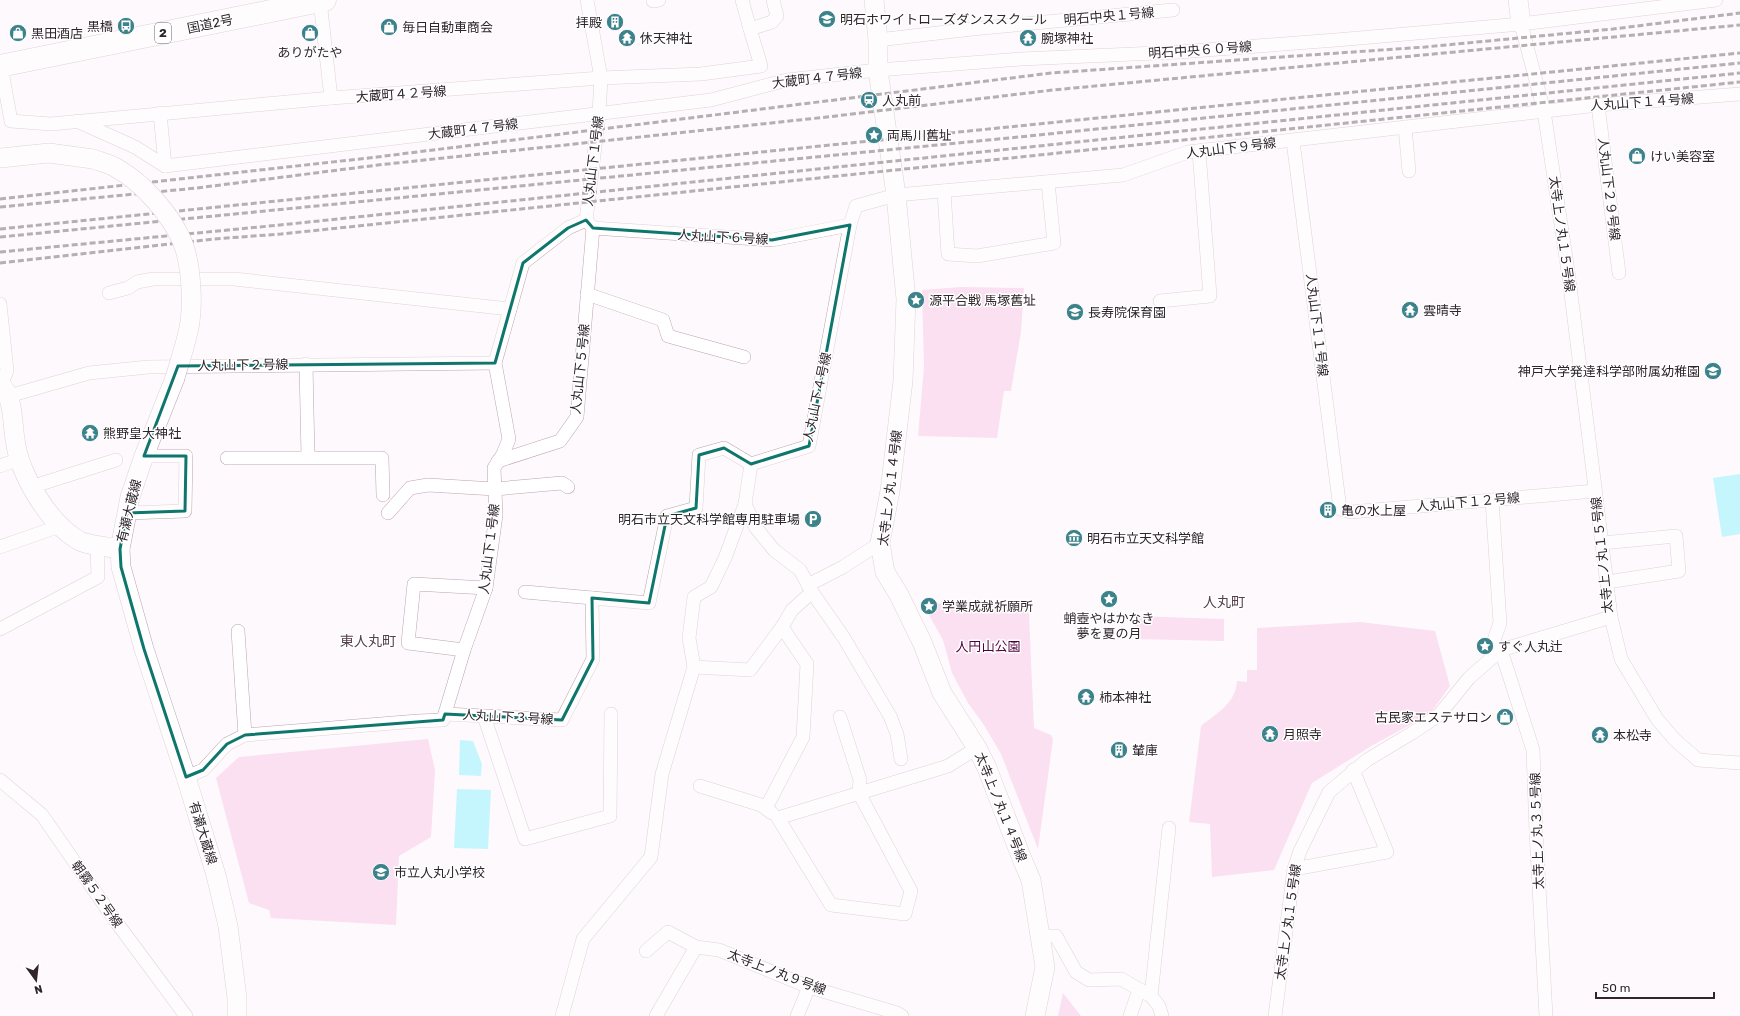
<svg xmlns="http://www.w3.org/2000/svg" width="1740" height="1016" font-family="Rubik,'Noto Sans JP',sans-serif">
<rect width="100%" height="100%" fill="#fef9fc"/>
<g fill="#f7c2e3">
<path d="M961 287 1024 288 1021 332 1011 391H1004L997 438 918 436 924 367 922 290Z"/>
<path d="M927 603 1022 605 1029 614 1034 728 1051 735 1053 739 1038 849 1001 754 984 725 968 703 952 673 943 640 925 608Z"/>
<path d="M1135 616 1224 619V641L1134 639Z"/>
<path d="M1360 622 1435 631 1450 686 1430 714 1373 745 1312 783 1274 870 1212 877 1210 824 1189 822 1201 726C1217 713 1236 703 1237 681L1247 682V670H1257V628Z"/>
<path d="M428 739 435 770 431 837 399 856 396 925 271 918 269 910 249 903 216 778 239 757Z"/>
<path d="M1063 993 1081 1016H1058Z"/>
</g>
<g fill="#83f2ff">
<path d="M1740 474V534L1722 537 1713 478Z"/>
<path d="M460 740 473 741 482 764 481 776 459 775Z"/>
<path d="M457 789 491 790 488 849 454 848Z"/>
</g>
<g fill="none" stroke-linecap="round" stroke-linejoin="round">
<defs>
<g id="street">
<path d="M742 0 750 29"/>
<path d="M320 1 331 98"/>
<path d="M653 1 659 0"/>
<path d="M878 40 972 29 1173 10"/>
<path d="M1 66 11 121 51 124 331 98 601 78 701 74 761 66 750 29 772 22 777 16 773 0"/>
<path d="M1598 105 1619 273"/>
<path d="M160 113 165 166"/>
<path d="M77 121 135 147 165 166 711 100 787 80 878 70 1021 59 1179 52 1336 40 1521 24 1716 0"/>
<path d="M1405 127 1409 171"/>
<path d="M1293 141 1340 509 1351 512 1595 491"/>
<path d="M944 191 948 254 977 256 1054 243 1048 182"/>
<path d="M586 220 593 228 772 240 850 225 856 206 896 195 1123 175 1188 152 1598 105 1740 94"/>
<path d="M109 293 128 288 137 282 153 279H234L510 309"/>
<path d="M587 294 663 320 668 336 744 357"/>
<path d="M1160 301 1210 296 1199 151"/>
<path d="M0 304 7 371 1 385"/>
<path d="M306 364 308 457"/>
<path d="M9 396 89 373 148 367 495 363"/>
<path d="M227 458H382L383 495"/>
<path d="M498 461 560 441 577 417 593 228"/>
<path d="M0 466 20 459"/>
<path d="M31 487 116 460"/>
<path d="M1492 500 1500 623 1493 643"/>
<path d="M745 504 756 528 774 550 800 570 812 592 844 638 890 716 897 734 901 759"/>
<path d="M127 513 185 511 186 456H144"/>
<path d="M388 513 410 488 428 485 495 489 562 483 568 487"/>
<path d="M1602 543 1676 536 1679 571 1607 582"/>
<path d="M0 547 60 526"/>
<path d="M808 585 843 567 880 543"/>
<path d="M525 592 649 603 667 516 696 508 699 455 724 448 751 464 809 446 850 225"/>
<path d="M1611 617 1621 659 1657 719 1675 740 1698 760 1740 763"/>
<path d="M0 629 98 577 97 544"/>
<path d="M238 631 245 735"/>
<path d="M464 650 408 643 414 584 486 588"/>
<path d="M1501 650 1533 750 1536 832 1546 1016"/>
<path d="M694 667 750 670 782 627"/>
<path d="M445 714 562 720 593 659 592 598"/>
<path d="M484 716 525 839 610 816 611 714"/>
<path d="M840 717 860 780 859 793 911 891 905 914 831 905 778 818 948 766 977 748"/>
<path d="M186 777 203 770 227 744 245 735 418 721 443 720 464 650 486 588 496 515 494 468 503 454 509 439 495 363 523 263 568 228 586 220 599 114 601 78 587 0"/>
<path d="M0 780 42 815 114 919 186 1016"/>
<path d="M700 786 761 805 772 813"/>
<path d="M766 808 803 737 807 664 782 627 792 610 812 592"/>
<path d="M1294 869 1387 852 1353 770"/>
<path d="M1040 936H1056L1076 972 1089 980 1121 979 1151 996 1159 1006 1162 1016"/>
<path d="M646 951 668 932 696 947 719 950 809 987 897 1013 902 1016"/>
<path d="M1151 996 1169 828"/>
<path d="M562 1016 583 939 651 857 662 774 694 667 689 638 694 597 711 587 725 558 745 504 751 464"/>
<path d="M656 1016 696 947"/>
<path d="M797 1016 809 987"/>
<path d="M1130 1016 1139 990"/>
<path d="M1275 1016 1294 869 1300 851 1329 792 1367 760 1412 733 1439 715 1469 678 1501 650 1611 617 1569 278 1544 111 1521 24"/>
</g>
<g id="secondary">
<path d="M874 0 878 40V70L896 195 906 299 903 381 890 491 880 543 885 572 899 595 922 642 942 693 977 748 987 768 1022 859 1031 880 1045 967 1035 1016"/>
<path d="M1518 0 1521 24"/>
<path d="M0 158 49 153 93 159"/>
<path d="M175 378 144 456 130 497 120 549 121 567 144 649 186 777 216 875 228 926 237 998V1016"/>
<path d="M0 384C14 397 12 422 15 439 19 474 48 522 78 540 85 545 110 547 120 549"/>
</g>
<path id="highway" d="M0 66 325 0"/>
</defs>
<use href="#street" stroke="#bda3b3" stroke-width="14"/>
<use href="#secondary" stroke="#bda3b3" stroke-width="20"/>
<use href="#highway" stroke="#bda3b3" stroke-width="23"/>
<use href="#street" stroke="#fff" stroke-width="13"/>
<use href="#secondary" stroke="#fff" stroke-width="19"/>
<use href="#highway" stroke="#fff" stroke-width="22"/>
<g stroke="#5d545a" stroke-width="3" stroke-dasharray="6 3" stroke-linecap="butt">
<path d="M0 199 377 157 1051 73 1425 47 1613 29 1740 13"/>
<path d="M0 207 197 188 378 165 827 117 1053 90 1740 25"/>
<path d="M0 229 1740 53"/>
<path d="M0 237 1019 137 1740 63"/>
<path d="M0 252 280 225 1740 73"/>
<path d="M0 263 214 239 281 234 1740 82"/>
</g>
<defs>
<path id="secondary-bridge" d="M93 159C101 162 111 164 118 169 143 183 171 215 182 241 191 262 193 300 190 322 187 341 180 360 175 378"/>
</defs>
<use href="#secondary-bridge" stroke="#bda3b3" stroke-width="20" stroke-linecap="butt"/>
<use href="#secondary-bridge" stroke="#fff" stroke-width="19"/>
</g>
<path d="M0 0H1740V1016H0ZM586 220 593 228 772 240 850 225 809 446 751 464 724 448 699 455 696 508 667 516 649 603 592 598 593 659 562 720 445 714 443 720 245 735 227 744 203 770 186 777 144 649 121 567 120 549 127 513 185 511 186 456H144L178 366 495 363 523 263 568 228Z" fill="#fef9fc" fill-opacity=".55" fill-rule="evenodd"/>
<path fill="none" stroke="#0f766e" stroke-width="3" stroke-linejoin="round" d="M586 220 593 228 772 240 850 225 809 446 751 464 724 448 699 455 696 508 667 516 649 603 592 598 593 659 562 720 445 714 443 720 245 735 227 744 203 770 186 777 144 649 121 567 120 549 127 513 185 511 186 456H144L178 366 495 363 523 263 568 228Z"/>
<defs>
<symbol id="school-disc" viewBox="-11 -11 22 22"><circle r="9.5" fill="#3b828a" stroke="#fff"/><path d="M0-5L7-2L0 1L-7-2ZM-4 1L0 2.5L4 1V4Q0 6-4 4Z" fill="#fff"/></symbol>
<symbol id="building-disc" viewBox="-11 -11 22 22"><circle r="9.5" fill="#3b828a" stroke="#fff"/><path d="M-4-6H4V6H1V3H-1V6H-4ZM-2.5-4.3h1.7v1.8h-1.7ZM.8-4.3h1.7v1.8H.8ZM-2.5-1h1.7V.8h-1.7ZM.8-1h1.7V.8H.8Z" fill="#fff"/></symbol>
<symbol id="bus-disc" viewBox="-11 -11 22 22"><circle r="9.5" fill="#3b828a" stroke="#fff"/><path d="M-5-6H5V4H4V6H2V4H-2V6H-4V4H-5ZM-3.5-4V0h7V-4ZM-3.5 1.2v1.5H-2V1.2ZM2 1.2v1.5H3.5V1.2Z" fill="#fff"/></symbol>
<symbol id="shop-disc" viewBox="-11 -11 22 22"><circle r="9.5" fill="#3b828a" stroke="#fff"/><path d="M-5-2.5h2.3a2.7 3.5 0 0 1 5.4 0H5L5.5 6h-11ZM-1.5-2.5h3a1.5 2.3 0 0 0-3 0Z" fill="#fff"/></symbol>
<symbol id="temple-disc" viewBox="-11 -11 22 22"><circle r="9.5" fill="#3b828a" stroke="#fff"/><path d="M0-6L5-2H3V0L6.5 2.5H4V6H1.5V3h-3V6H-4V2.5H-6.5L-3 0V-2H-5Z" fill="#fff"/></symbol>
<symbol id="station-disc" viewBox="-11 -11 22 22"><circle r="9.5" fill="#3b828a" stroke="#fff"/><path d="M-3-6H3Q5-6 5-4V2Q5 4 3 4L4.5 6H3L1.5 4h-3L-3 6H-4.5L-3 4Q-5 4-5 2V-4Q-5-6-3-6ZM-3.5-4v3h7v-3ZM-3.5 1v1.5H-2V1ZM2 1v1.5H3.5V1Z" fill="#fff"/></symbol>
<symbol id="sight-disc" viewBox="-11 -11 22 22"><circle r="9.5" fill="#3b828a" stroke="#fff"/><path d="M0-6L1.8-2.2L6-1.7L2.9 1.2L3.7 5.4L0 3.3L-3.7 5.4L-2.9 1.2L-6-1.7L-1.8-2.2Z" fill="#fff"/></symbol>
<symbol id="parking-disc" viewBox="-11 -11 22 22"><circle r="9.5" fill="#3b828a" stroke="#fff"/><path d="M-3.5-5.5H1a3.5 3.5 0 0 1 0 7H-1V5.5H-3.5ZM-1-3.4V-.6H.8a1.4 1.4 0 0 0 0-2.8Z" fill="#fff"/></symbol>
<symbol id="museum-disc" viewBox="-11 -11 22 22"><circle r="9.5" fill="#3b828a" stroke="#fff"/><path d="M0-6L6-3V-2H-6V-3ZM-5-1h2V3h-2ZM-1-1h2V3h-2ZM3-1h2V3H3ZM-6 4H6V6H-6Z" fill="#fff"/></symbol>
</defs>
<g fill-rule="evenodd">
<use href="#school-disc" x="817" y="9" width="20" height="20"/>
<use href="#building-disc" x="605" y="12" width="20" height="20"/>
<use href="#bus-disc" x="116" y="16" width="20" height="20"/>
<use href="#shop-disc" x="379" y="17" width="20" height="20"/>
<use href="#shop-disc" x="8" y="23" width="20" height="20"/>
<use href="#shop-disc" x="300" y="23" width="20" height="20"/>
<use href="#temple-disc" x="617" y="28" width="20" height="20"/>
<use href="#temple-disc" x="1018" y="28" width="20" height="20"/>
<use href="#station-disc" x="859" y="90" width="20" height="20"/>
<use href="#sight-disc" x="864" y="125" width="20" height="20"/>
<use href="#shop-disc" x="1627" y="146" width="20" height="20"/>
<use href="#sight-disc" x="906" y="290" width="20" height="20"/>
<use href="#temple-disc" x="1400" y="300" width="20" height="20"/>
<use href="#school-disc" x="1065" y="302" width="20" height="20"/>
<use href="#school-disc" x="1703" y="361" width="20" height="20"/>
<use href="#temple-disc" x="80" y="423" width="20" height="20"/>
<use href="#building-disc" x="1318" y="500" width="20" height="20"/>
<use href="#parking-disc" x="803" y="509" width="20" height="20"/>
<use href="#museum-disc" x="1064" y="528" width="20" height="20"/>
<use href="#sight-disc" x="1099" y="589" width="20" height="20"/>
<use href="#sight-disc" x="919" y="596" width="20" height="20"/>
<use href="#sight-disc" x="1475" y="636" width="20" height="20"/>
<use href="#temple-disc" x="1076" y="687" width="20" height="20"/>
<use href="#shop-disc" x="1495" y="707" width="20" height="20"/>
<use href="#temple-disc" x="1260" y="724" width="20" height="20"/>
<use href="#temple-disc" x="1590" y="725" width="20" height="20"/>
<use href="#building-disc" x="1109" y="740" width="20" height="20"/>
<use href="#school-disc" x="371" y="862" width="20" height="20"/>
</g>
<g text-anchor="middle" dominant-baseline="central" stroke-width="3" stroke-linejoin="round" paint-order="stroke">
<rect fill="#fff" stroke="#6d666b" stroke-width="1" x="155" y="23" width="16" height="20" rx="3"/>
<g font-size="12" font-weight="bold" fill="#2f252b">
<text x="163" y="33">2</text>
</g>
<g font-size="13" fill="#2f252b" stroke="#fff">
<text transform="translate(1109 16) rotate(-5)">明石中央１号線</text>
<text transform="translate(210 24) rotate(-12)">国道2号</text>
<text transform="translate(1200 50) rotate(-4)">明石中央６０号線</text>
<text transform="translate(817 78) rotate(-7)">大蔵町４７号線</text>
<text transform="translate(401 94) rotate(-4)">大蔵町４２号線</text>
<text transform="translate(1642 102) rotate(-4)">人丸山下１４号線</text>
<text transform="translate(473 129) rotate(-7)">大蔵町４７号線</text>
<text transform="translate(1231 148) rotate(-7)">人丸山下９号線</text>
<text transform="translate(593 161) rotate(-83)">人丸山下１号線</text>
<text transform="translate(1609 189) rotate(83)">人丸山下２９号線</text>
<text transform="translate(1562 234) rotate(82)">太寺上ノ丸１５号線</text>
<text transform="translate(723 237) rotate(3)">人丸山下６号線</text>
<text transform="translate(1317 325) rotate(83)">人丸山下１１号線</text>
<text transform="translate(243 365) rotate(-1)">人丸山下２号線</text>
<text transform="translate(580 369) rotate(-84)">人丸山下５号線</text>
<text transform="translate(817 397) rotate(-78)">人丸山下４号線</text>
<text transform="translate(890 488) rotate(-83)">太寺上ノ丸１４号線</text>
<text transform="translate(1468 502) rotate(-5)">人丸山下１２号線</text>
<text transform="translate(129 511) rotate(-76)">有瀬大蔵線</text>
<text transform="translate(489 549) rotate(-83)">人丸山下１号線</text>
<text transform="translate(1602 555) rotate(-96)">太寺上ノ丸１５号線</text>
<text transform="translate(508 717) rotate(3)">人丸山下３号線</text>
<text transform="translate(1001 807) rotate(68)">太寺上ノ丸１４号線</text>
<text transform="translate(1537 831) rotate(-92)">太寺上ノ丸３５号線</text>
<text transform="translate(203 833) rotate(73)">有瀬大蔵線</text>
<text transform="translate(97 894) rotate(55)">朝霧５２号線</text>
<text transform="translate(1288 922) rotate(-82)">太寺上ノ丸１５号線</text>
<text transform="translate(777 972) rotate(21)">太寺上ノ丸９号線</text>
</g>
<g font-size="13" fill="#2f252b" stroke="#fff" text-anchor="start">
<text x="840" y="19">明石ホワイトローズダンススクール</text>
<text x="602" y="22" text-anchor="end">拝殿</text>
<text x="113" y="26" text-anchor="end">黒橋</text>
<text x="402" y="27">毎日自動車商会</text>
<text x="31" y="33">黒田酒店</text>
<text x="640" y="38">休天神社</text>
<text x="1041" y="38">腕塚神社</text>
<text x="310" y="52" text-anchor="middle">ありがたや</text>
<text x="882" y="100">人丸前</text>
<text x="887" y="135">両馬川舊址</text>
<text x="1650" y="156">けい美容室</text>
<text x="929" y="300">源平合戦 馬塚舊址</text>
<text x="1423" y="310">雲晴寺</text>
<text x="1088" y="312">長寿院保育園</text>
<text x="1700" y="371" text-anchor="end">神戸大学発達科学部附属幼稚園</text>
<text x="103" y="433">熊野皇大神社</text>
<text x="1341" y="510">亀の水上屋</text>
<text x="800" y="519" text-anchor="end">明石市立天文科学館専用駐車場</text>
<text x="1087" y="538">明石市立天文科学館</text>
<text x="942" y="606">学業成就祈願所</text>
<text x="1109" y="618" text-anchor="middle">蛸壺やはかなき<tspan x="1109" dy="15">夢を夏の月</tspan></text>
<text x="1498" y="646">すぐ人丸辻</text>
<text x="1099" y="697">柿本神社</text>
<text x="1492" y="717" text-anchor="end">古民家エステサロン</text>
<text x="1283" y="734">月照寺</text>
<text x="1613" y="735">本松寺</text>
<text x="1132" y="750">輦庫</text>
<text x="394" y="872">市立人丸小学校</text>
</g>
<g font-size="13" fill="#51003e" stroke="#fff">
<text x="988" y="646">人円山公園</text>
</g>
<g font-size="14" fill="#57414f" stroke="#fff">
<text x="1224" y="602">人丸町</text>
<text x="368" y="641">東人丸町</text>
</g>
</g>
<g transform="translate(36 980) rotate(165)" stroke="#ffffff" stroke-width="3" paint-order="stroke">
<path d="M0-3L7 15L0 10L-7 15Z" fill="#2f252b"/>
<text y="-6" font-size="11" font-weight="bold" text-anchor="middle" fill="#2f252b">N</text>
</g>
<path d="M1596 992v6h118v-6" fill="none" stroke="#2f252b" stroke-width="2"/>
<text x="1602" y="992" font-size="12" fill="#2f252b" stroke="#ffffff" stroke-width="3" paint-order="stroke">50 m</text>
</svg>
